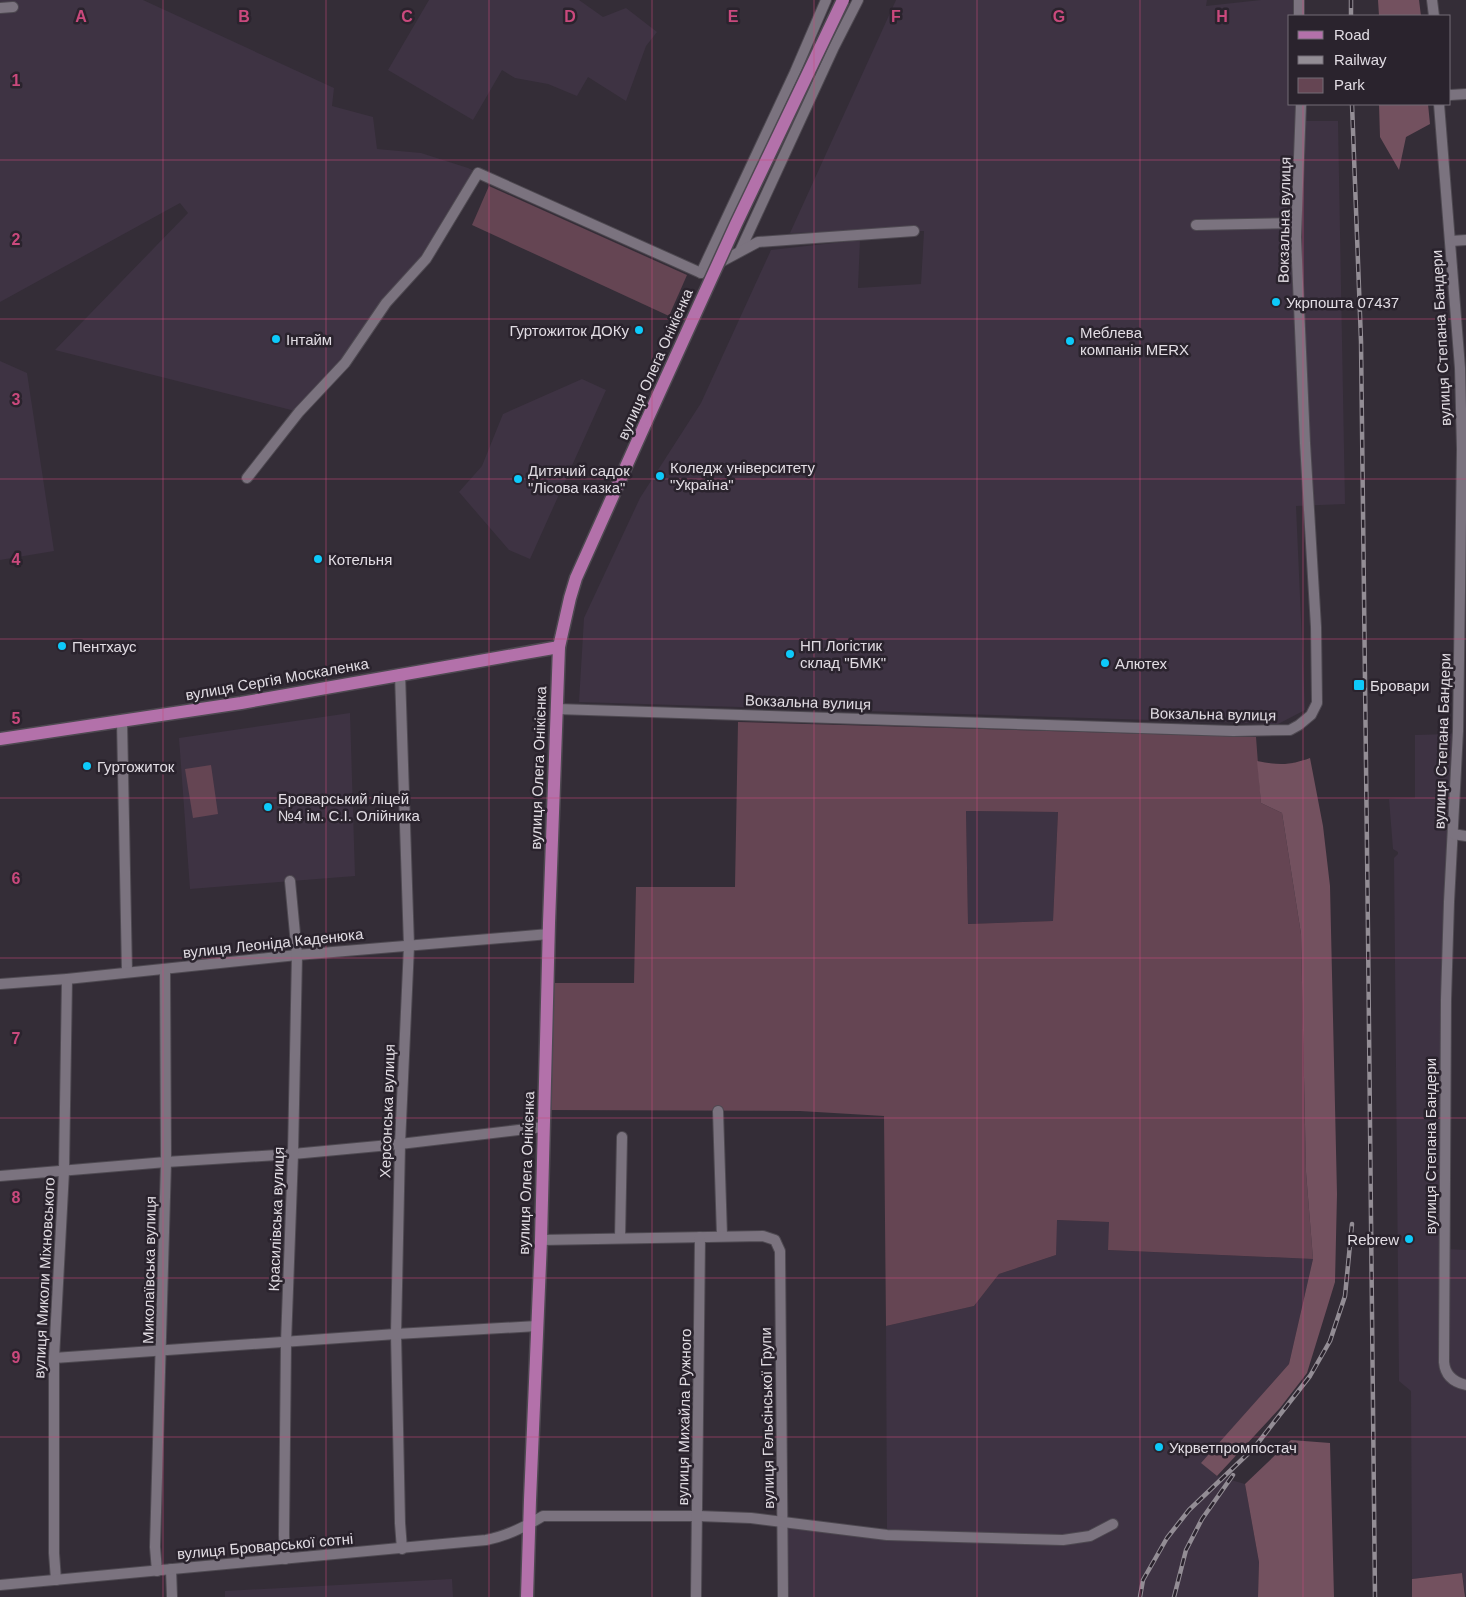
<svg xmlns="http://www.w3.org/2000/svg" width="1466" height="1597" font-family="Helvetica,sans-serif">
<rect width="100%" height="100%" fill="#342d37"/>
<g fill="#3e3343">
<path d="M0 0H143L334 88 332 106 373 117 377 149 421 153 468 168 478 173 447 226 345 363 299 412 55 350 188 213 180 203 0 302Z"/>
<path d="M429 0H579L603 17 626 8 657 32 646 46 626 101 588 77 577 96 548 84 515 78 502 70 473 120 388 70Z"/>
<path d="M896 0H1207L1206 6 1261 0H1297V16H1290V104H1298V121H1338L1345 504 1296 506 1305 710 1278 724 579 702 584 618 640 498 701 403 771 250 860 240 858 288 921 284 924 231 790 233Z"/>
<path d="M0 361 27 373 54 551 0 560Z"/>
<path d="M582 379 606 390 530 559 509 550 459 492 482 466 503 414Z"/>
<path d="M350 713 355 876 190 889 179 738Z"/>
<path d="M1458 731 1452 855 1445 1249 1466 1250V1597L1462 1573 1412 1579 1411 1391 1399 1381 1394 858 1398 854V852L1393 849 1389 799 1415 798V735L1450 734Z"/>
<path d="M966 811 1058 812 1053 921 968 924Z"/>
<path d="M1056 1220 1110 1222 1108 1250 1313 1259 1289 1364 1202 1463 1217 1476 1245 1484 1259 1562 1258 1597H783V1522L887 1534 886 1326 974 1306 999 1274 1056 1255Z"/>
<path d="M452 1579 453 1597H225V1591Z"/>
</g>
<g fill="#654553" fill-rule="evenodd">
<path d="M489 186 687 275 669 316 472 225Z"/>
<path d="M738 722 1256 737 1261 803 1282 813 1301 934 1306 1172 1313 1259 1108 1250 1109 1222 1057 1220 1056 1255 999 1274 974 1306 886 1326 884 1116 800 1111 544 1110 548 983H634L636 887H735ZM966 811 1058 812 1053 921 968 924Z"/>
<path d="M211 765 218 814 193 818 185 769Z"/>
</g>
<g fill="#73515f">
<path d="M1378 0H1419L1421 16H1379Z"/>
<path d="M1379 104H1428L1430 124 1406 137 1399 170 1380 137Z"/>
<path d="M1310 758 1323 826 1330 886 1337 1194 1335 1282 1307 1373 1280 1408 1217 1476 1201 1463 1289 1364 1313 1259 1306 1172 1301 934 1282 813 1261 803 1257 761C1278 765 1288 766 1310 758Z"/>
<path d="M1291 1440 1330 1443 1334 1597H1258L1259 1562 1245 1484Z"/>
<path d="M1462 1573 1465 1597H1412V1579Z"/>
</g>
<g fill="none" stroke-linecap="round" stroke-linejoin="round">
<defs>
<g id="minor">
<path d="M1299 0V16"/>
<path d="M1432 0 1434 16"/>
<path d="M0 8 13 7"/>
<path d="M1450 95 1466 94"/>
<path d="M1439 104 1460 368 1462 449 1458 731 1449 902 1446 1000 1444 1362C1445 1375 1453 1382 1466 1385"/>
<path d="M1196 225 1296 223"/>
<path d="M1451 241 1466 240"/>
<path d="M740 251 834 47 858 0"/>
<path d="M717 264 758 242 914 231"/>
<path d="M701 273 795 72 826 0"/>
<path d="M247 478 299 412 345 363 386 303 426 259 478 173 701 273"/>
<path d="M400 674 409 946 400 1144 396 1334 400 1523 402 1549"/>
<path d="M557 709 1233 731 1290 730 1299 725 1311 715 1317 703 1316 627 1305 443 1296 237 1301 104"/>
<path d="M122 721 127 972"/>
<path d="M1453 834 1466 836"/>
<path d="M0 984 67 979 297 955 549 934"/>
<path d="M718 1111 722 1236"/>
<path d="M0 1176 166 1162 293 1154 400 1144 543 1127"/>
<path d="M620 1238 622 1137"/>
<path d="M541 1240 763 1236 775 1240 780 1251 783 1597"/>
<path d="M54 1358 396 1334 537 1326"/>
<path d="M285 1559 284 1535 286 1343 293 1154 297 955 290 881"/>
<path d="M171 1569 172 1597"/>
<path d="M157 1571 155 1547 166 1162 165 969"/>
<path d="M56 1580 54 1553V1358L64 1171 67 979"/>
<path d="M0 1585 486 1540C507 1536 525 1527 543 1516H698L751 1518 887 1535 1063 1540 1090 1536 1113 1524"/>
<path d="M696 1597 700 1237"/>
</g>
<g id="major">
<path d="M0 739 241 703 559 647"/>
<path d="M527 1597 530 1500 541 1240 549 923 559 647 570 598 576 578 646 422"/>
</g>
</defs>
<use href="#minor" stroke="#4e4951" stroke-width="12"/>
<use href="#major" stroke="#4e4951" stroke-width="15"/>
<use href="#minor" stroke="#7b737f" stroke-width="10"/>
<use href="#major" stroke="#b371aa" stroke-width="12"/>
<defs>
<g id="rail">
<path d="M1351 0V16"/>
<path d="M1352 104 1361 341 1368 933 1375 1597"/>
<path d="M1140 1597 1143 1580 1167 1538 1189 1510 1254 1448 1310 1376 1330 1341 1345 1296 1352 1224"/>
<path d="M1174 1597 1186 1550 1202 1519 1233 1475"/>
</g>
</defs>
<use href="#rail" stroke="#938d95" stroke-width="4.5"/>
<use href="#rail" stroke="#2a232d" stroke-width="2.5" stroke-dasharray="8" stroke-linecap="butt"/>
<defs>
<path id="major-bridge" d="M646 422 736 224 843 0"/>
</defs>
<use href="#major-bridge" stroke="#4e4951" stroke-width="15" stroke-linecap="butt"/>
<use href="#major-bridge" stroke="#b371aa" stroke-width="12"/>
</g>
<path fill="none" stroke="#ca497d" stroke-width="1" stroke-opacity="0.55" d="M163 0V1597M326 0V1597M489 0V1597M652 0V1597M814 0V1597M977 0V1597M1140 0V1597M1303 0V16M1303 104V1597M0 160H1466M0 319H1466M0 479H1466M0 639H1466M0 798H1466M0 958H1466M0 1118H1466M0 1278H1466M0 1437H1466"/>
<g fill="#0dcafa" stroke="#2a232d" stroke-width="2">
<circle cx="1276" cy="302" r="5"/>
<circle cx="639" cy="330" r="5"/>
<circle cx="276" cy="339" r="5"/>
<circle cx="1070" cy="341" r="5"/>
<circle cx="660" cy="476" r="5"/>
<circle cx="518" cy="479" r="5"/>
<circle cx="318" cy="559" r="5"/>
<circle cx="62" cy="646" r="5"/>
<circle cx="790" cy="654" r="5"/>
<circle cx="1105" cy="663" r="5"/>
<rect x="1353" y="679" width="12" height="12" rx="2.5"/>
<circle cx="87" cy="766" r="5"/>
<circle cx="268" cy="807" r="5"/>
<circle cx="1409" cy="1239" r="5"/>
<circle cx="1159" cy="1447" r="5"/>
</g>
<g text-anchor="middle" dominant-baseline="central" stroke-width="5" stroke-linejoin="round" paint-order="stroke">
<g font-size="15" fill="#e1dce3" stroke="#2a232d">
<text transform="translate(1284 220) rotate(-89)">Вокзальна вулиця</text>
<text transform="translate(1441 338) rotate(-93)">вулиця Степана Бандери</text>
<text transform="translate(655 364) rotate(-66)">вулиця Олега Онікієнка</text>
<text transform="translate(277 679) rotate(-10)">вулиця Сергія Москаленка</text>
<text transform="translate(808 702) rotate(2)">Вокзальна вулиця</text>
<text transform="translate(1213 714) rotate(1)">Вокзальна вулиця</text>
<text transform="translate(1442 741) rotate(-88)">вулиця Степана Бандери</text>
<text transform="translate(538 768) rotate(-88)">вулиця Олега Онікієнка</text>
<text transform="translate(273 943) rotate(-6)">вулиця Леоніда Каденюка</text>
<text transform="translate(387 1111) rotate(-88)">Херсонська вулиця</text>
<text transform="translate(1430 1146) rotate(-90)">вулиця Степана Бандери</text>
<text transform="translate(526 1173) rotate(-88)">вулиця Олега Онікієнка</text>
<text transform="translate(276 1219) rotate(-88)">Красилівська вулиця</text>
<text transform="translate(149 1270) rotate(-89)">Миколаївська вулиця</text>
<text transform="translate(44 1278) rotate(-87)">вулиця Миколи Міхновського</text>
<text transform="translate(684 1417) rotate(-89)">вулиця Михайла Ружного</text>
<text transform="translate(767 1418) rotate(-91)">вулиця Гельсінської Групи</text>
<text transform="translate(265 1546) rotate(-5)">вулиця Броварської сотні</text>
</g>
<g font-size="15" fill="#e1dce3" stroke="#2a232d" text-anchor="start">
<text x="1286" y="302">Укрпошта 07437</text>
<text x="629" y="330" text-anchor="end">Гуртожиток ДОКу</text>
<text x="1080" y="332">Меблева<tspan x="1080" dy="17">компанія MERX</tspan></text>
<text x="286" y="339">Інтайм</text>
<text x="670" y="467">Коледж університету<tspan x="670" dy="17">"Україна"</tspan></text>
<text x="528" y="470">Дитячий садок<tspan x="528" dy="17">"Лісова казка"</tspan></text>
<text x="328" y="559">Котельня</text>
<text x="800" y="645">НП Логістик<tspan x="800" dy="17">склад "БМК"</tspan></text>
<text x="72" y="646">Пентхаус</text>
<text x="1115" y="663">Алютех</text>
<text x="1370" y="685">Бровари</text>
<text x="97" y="766">Гуртожиток</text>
<text x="278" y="798">Броварський ліцей<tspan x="278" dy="17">№4 ім. С.І. Олійника</tspan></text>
<text x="1399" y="1239" text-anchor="end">Rebrew</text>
<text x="1169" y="1447">Укрветпромпостач</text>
</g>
</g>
<g font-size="16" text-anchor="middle" font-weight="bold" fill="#ca497d" stroke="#2a232d" stroke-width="5" stroke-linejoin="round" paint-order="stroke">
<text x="81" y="22">A</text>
<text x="244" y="22">B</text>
<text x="407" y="22">C</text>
<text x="570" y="22">D</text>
<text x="733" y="22">E</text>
<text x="896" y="22">F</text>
<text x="1059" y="22">G</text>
<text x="1222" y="22">H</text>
<text x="16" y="86">1</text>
<text x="16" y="245">2</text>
<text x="16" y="405">3</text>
<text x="16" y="565">4</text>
<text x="16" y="724">5</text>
<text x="16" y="884">6</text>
<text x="16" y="1044">7</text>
<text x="16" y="1203">8</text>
<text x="16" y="1363">9</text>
</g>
<rect x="1288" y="15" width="162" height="90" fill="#2a232d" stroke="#736d76"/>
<rect x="1298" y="31" width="25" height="8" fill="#b371aa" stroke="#736d76"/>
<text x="1334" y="40" font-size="15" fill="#e1dce3">Road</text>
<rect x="1298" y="56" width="25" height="8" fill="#938d95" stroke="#736d76"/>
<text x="1334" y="65" font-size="15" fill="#e1dce3">Railway</text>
<rect x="1298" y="78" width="25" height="15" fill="#654553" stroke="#736d76"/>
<text x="1334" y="90" font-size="15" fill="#e1dce3">Park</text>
</svg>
